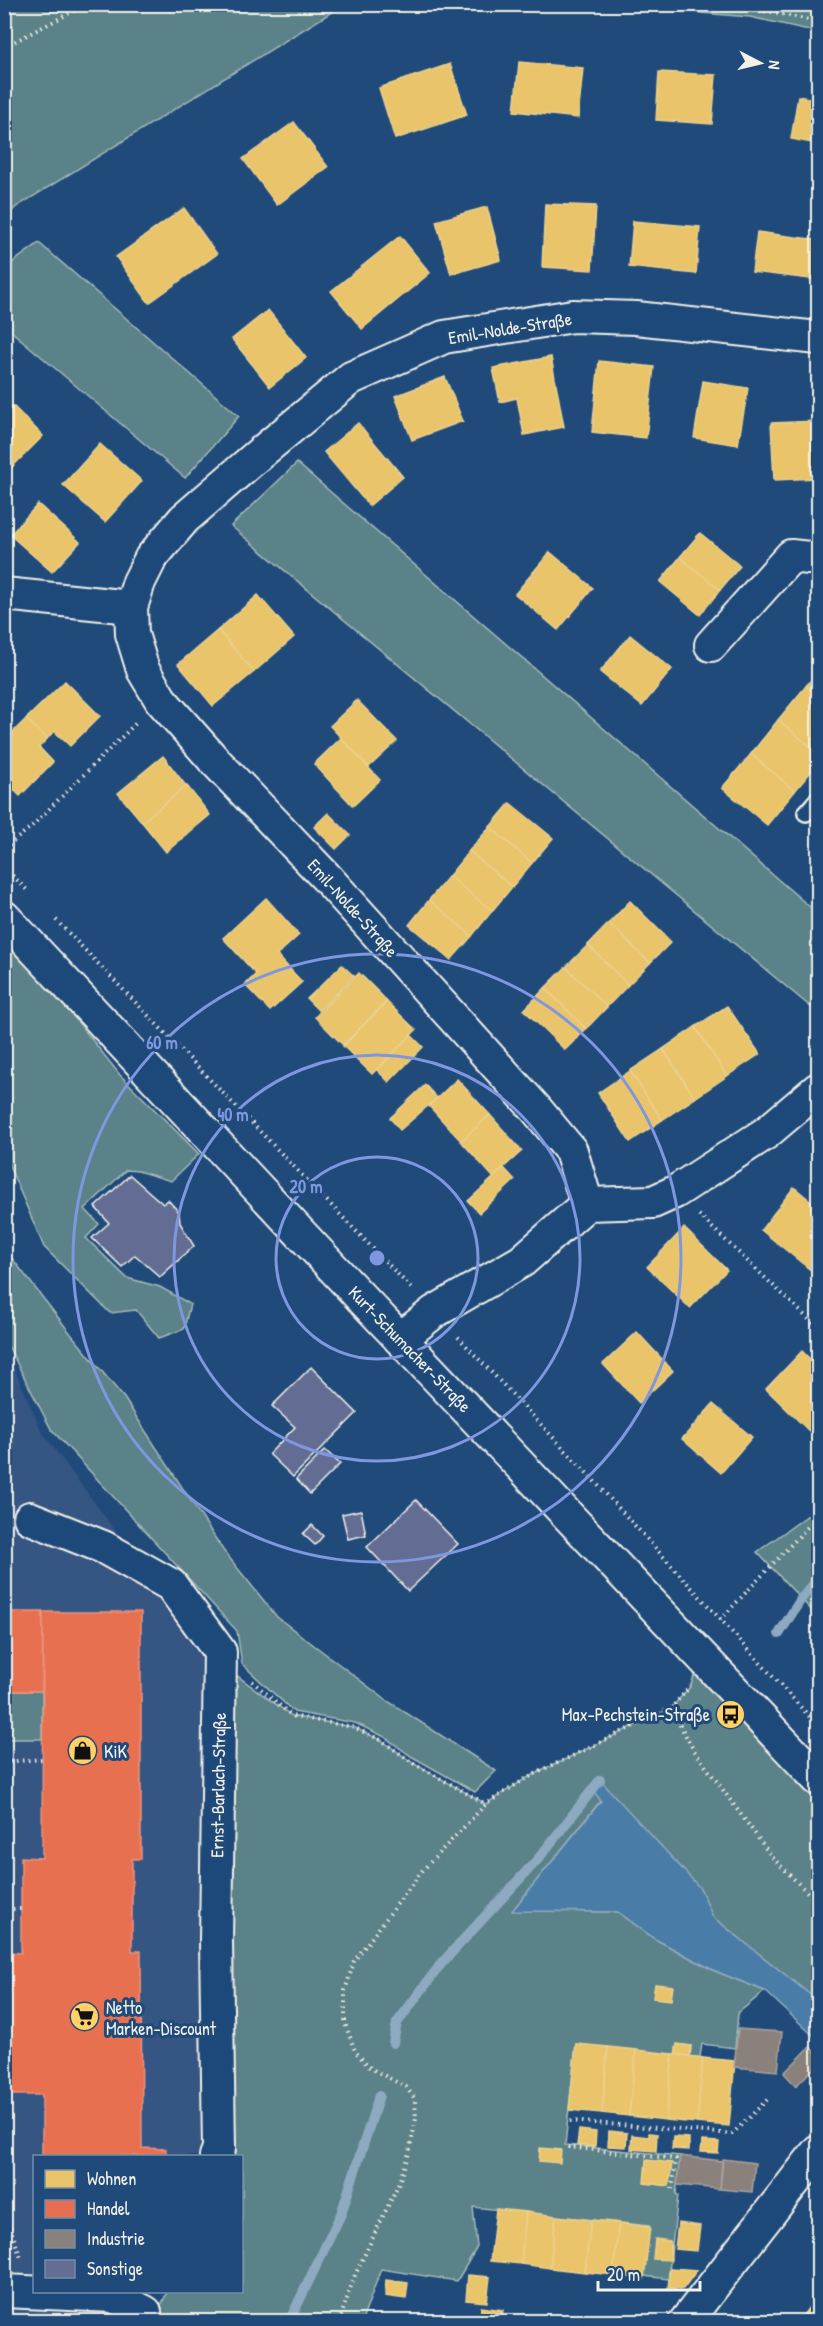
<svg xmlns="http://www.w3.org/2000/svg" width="823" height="2326" font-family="'Patrick Hand',sans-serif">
<rect width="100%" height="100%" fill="#1f4a7a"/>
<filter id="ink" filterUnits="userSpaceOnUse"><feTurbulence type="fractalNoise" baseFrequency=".0167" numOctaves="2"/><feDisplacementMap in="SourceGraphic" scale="12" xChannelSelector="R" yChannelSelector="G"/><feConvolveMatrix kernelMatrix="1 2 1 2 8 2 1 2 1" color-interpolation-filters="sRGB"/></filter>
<g filter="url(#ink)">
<path fill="#345482" d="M4 1345 42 1432 208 1655 203 2145 198 2156H34V2292H133L118 2321H5Z"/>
<g fill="#5a8288" stroke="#a7bab8" stroke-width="1.5">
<path d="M5 4H343V5L16 207 5 219Z"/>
<path d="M603 5H818V32L750 17Z"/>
<path d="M39 243 239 416 185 478 5 326V268Z"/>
<path d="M297 463 818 914V1013L231 526Z"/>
<path d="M5 940 44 979 120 1075 199 1154 171 1181 138 1171 126 1170 85 1209 99 1224 86 1238 127 1278 160 1287 190 1304 184 1329 159 1338 136 1310 110 1313 44 1247 5 1156Z"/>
<path d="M4 1248 71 1334 124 1398 223 1550 277 1617 386 1700 496 1771 475 1792 411 1756 383 1736 355 1723 294 1712 242 1664 237 1631 51 1429 5 1340Z"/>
<path d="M818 1508V1617L757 1552Z"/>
<path d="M702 1656 818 1779V2001L713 1917 700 1888 601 1800 513 1910 618 1912 655 1939 715 1971 765 1991 738 2013 735 2048 702 2044 700 2057H690L691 2046 677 2045 675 2055 576 2044 565 2145 680 2156 676 2195 678 2196 668 2279 644 2276 649 2226 473 2207 477 2247 457 2281 381 2269 362 2321 154 2322 167 2292H242V2156H225L229 2148 236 1675 292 1716 353 1727 381 1740 413 1763 486 1804 525 1779 671 1708 690 1687Z"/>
<rect x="5" y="1691" width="37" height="48"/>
</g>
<path fill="#4a7ba7" stroke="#8eaac1" stroke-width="1.5" d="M600 1780 700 1888 713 1917 818 2001V2040L765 1991 715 1971 655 1939 618 1912 512 1911 601 1801 593 1790Z"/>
<g fill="#e9c46a" stroke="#ecd290" stroke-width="1.5">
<path d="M519 62 583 68 578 118 514 111Z"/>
<path d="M450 64 467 115 395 139 379 88Z"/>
<path d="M659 72 716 75 712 124 656 120Z"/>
<path d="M798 96 818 100V144L791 139Z"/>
<path d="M294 122 328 167 277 205 243 159Z"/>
<path d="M545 204 596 206 592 270 542 267Z"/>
<path d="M487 207 501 260 451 274 436 221Z"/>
<path d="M184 208 217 254 149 303 116 257Z"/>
<path d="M633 221 700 227 696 274 629 267Z"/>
<path d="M757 232 818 240V280L752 272Z"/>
<path d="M400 236 430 273 362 329 331 291Z"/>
<path d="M268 310 306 358 270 387 232 339Z"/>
<path d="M551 357 564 427 524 435 517 398 500 402 493 368Z"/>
<path d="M599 361 654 367 646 438 592 432Z"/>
<path d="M445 377 463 421 412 440 395 396Z"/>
<path d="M703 381 748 388 738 445 694 438Z"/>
<path d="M12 405 43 436 11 468 4 462V413Z"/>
<path d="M818 421V478L774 480 771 423Z"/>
<path d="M358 423 403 477 369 506 324 452Z"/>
<path d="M100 444 142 481 105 522 63 485Z"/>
<path d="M38 504 80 542 52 572 10 535Z"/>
<path d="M700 533 740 566 720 590 680 557Z"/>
<path d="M550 552 593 588 558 630 515 594Z"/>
<path d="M680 557 720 590 700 615 660 582Z"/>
<path d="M258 595 294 637 254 672 218 630Z"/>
<path d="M218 630 254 672 213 706 178 664Z"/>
<path d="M630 635 672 669 642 706 600 672Z"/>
<path d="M818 672V696L806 686Z"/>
<path d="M65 681 100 716 70 746 54 731 47 739 26 719Z"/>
<path d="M806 686 818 696V753L778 720Z"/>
<path d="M357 700 397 741 369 767 330 726Z"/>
<path d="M26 719 47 739 39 747 53 762 20 796 4 780V741Z"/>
<path d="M778 720 818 753V763L795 791 751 754Z"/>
<path d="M341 738 380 780 353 806 314 764Z"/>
<path d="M751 754 795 791 767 825 722 788Z"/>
<path d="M163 756 186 786 142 822 118 793Z"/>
<path d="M187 786 210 815 166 852 142 822Z"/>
<path d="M510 803 553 838 532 863 490 827Z"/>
<path d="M328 813 350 835 336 849 314 827Z"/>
<path d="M490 827 532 863 512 887 469 851Z"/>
<path d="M469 851 512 887 492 911 449 876Z"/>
<path d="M449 876 492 911 472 936 429 900Z"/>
<path d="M266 898 299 935 277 955 302 982 270 1011 245 985 256 974 223 938Z"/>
<path d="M429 900 472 936 451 960 409 925Z"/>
<path d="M630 901 671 942 650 963 609 923Z"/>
<path d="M609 923 650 963 628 985 588 945Z"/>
<path d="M588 945 628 985 607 1007 566 967Z"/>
<path d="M342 965 354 976 319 1011 307 999Z"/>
<path d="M566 967 607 1007 586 1029 545 988Z"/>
<path d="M359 973 387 1001 343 1045 315 1017Z"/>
<path d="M545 988 586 1029 565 1050 524 1010Z"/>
<path d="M387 1002 416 1030 372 1074 343 1046Z"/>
<path d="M727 1006 760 1054 727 1076 695 1027Z"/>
<path d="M695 1027 727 1076 695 1098 663 1049Z"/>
<path d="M411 1035 423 1047 389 1082 377 1070Z"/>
<path d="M663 1049 695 1098 662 1120 630 1071Z"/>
<path d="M630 1071 662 1120 630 1142 598 1093Z"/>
<path d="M457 1079 490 1115 461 1141 429 1106Z"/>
<path d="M425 1085 437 1098 400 1130 390 1118Z"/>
<path d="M490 1115 522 1151 493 1177 461 1141Z"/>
<path d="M504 1168 515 1180 479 1213 468 1201Z"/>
<path d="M794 1187 818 1207V1276L761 1230Z"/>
<path d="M684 1228 727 1270 690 1308 647 1267Z"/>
<path d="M637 1332 673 1371 639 1403 603 1364Z"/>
<path d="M802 1351 818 1367V1423L810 1432 766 1389Z"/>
<path d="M713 1404 752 1437 721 1473 682 1439Z"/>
<path d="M655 1984 673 1986 671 2000 653 1998Z"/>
<path d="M576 2044 608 2047 602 2113 569 2110Z"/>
<path d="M677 2044 691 2046 690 2057 675 2055Z"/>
<path d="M608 2047 636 2050 629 2116 602 2113Z"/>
<path d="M636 2050 673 2054 666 2120 629 2116Z"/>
<path d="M673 2054 703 2058 697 2123 666 2120Z"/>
<path d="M703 2058 735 2061 729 2126 697 2123Z"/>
<path d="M579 2130 596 2132 595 2147 577 2145Z"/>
<path d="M609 2131 627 2133 626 2147 608 2146Z"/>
<path d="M649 2133 657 2134 656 2151 631 2149 632 2135 649 2137Z"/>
<path d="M673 2137 689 2138V2150L672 2149Z"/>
<path d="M702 2141 719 2142 718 2153 701 2152Z"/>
<path d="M540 2148 561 2150 560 2163 539 2161Z"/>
<path d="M646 2160 672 2163 669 2186 644 2183Z"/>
<path d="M496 2209 526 2212 521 2264 490 2261Z"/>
<path d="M526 2212 556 2216 550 2268 521 2264Z"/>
<path d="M556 2216 591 2220 585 2272 550 2268Z"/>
<path d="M591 2220 619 2223 613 2275 585 2272Z"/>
<path d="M619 2223 650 2227 644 2279 613 2275Z"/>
<path d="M678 2223 700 2226 697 2251 675 2249Z"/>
<path d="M655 2239 670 2241 671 2260 653 2259Z"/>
<path d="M670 2268 697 2270 683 2289 668 2288Z"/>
<path d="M468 2275 490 2277 487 2302 466 2300Z"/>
<path d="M386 2280 408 2283 406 2299 385 2296Z"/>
<path d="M815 2299 818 2302V2322H798Z"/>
<path d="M481 2307 503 2310 501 2322H480Z"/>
<path d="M539 2316 559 2318V2322H539Z"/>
</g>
<g fill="#e76f51" stroke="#eb967e" stroke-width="1.5">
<path d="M4 1612H43L42 1691H4Z"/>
<path d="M43 1612H141V1859H132V1951H141L142 2148 166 2149V2156H42V2095H10V1952L21 1953V1857L42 1858Z"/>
</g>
<g fill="#8a817c" stroke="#aaa39c" stroke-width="1.5">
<path d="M738 2029 782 2032 778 2071 734 2067Z"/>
<path d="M810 2047 818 2055V2064L796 2086 784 2073Z"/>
<path d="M680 2156 722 2161 720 2189 677 2185Z"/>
<path d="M723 2159 755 2163 752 2192 720 2189Z"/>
</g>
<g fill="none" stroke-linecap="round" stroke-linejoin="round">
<g stroke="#8eaac1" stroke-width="10">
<path d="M779 1634 801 1599 818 1579"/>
<path d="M393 2043 397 2023 441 1964 539 1858 600 1780"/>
<path d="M289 2322 341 2214 379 2096"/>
</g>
</g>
<g fill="#646d94" stroke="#f4f1e8" stroke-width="1.5">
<path d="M130 1175 163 1204 168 1200 179 1212 180 1223 194 1246 160 1277 135 1255 122 1267 92 1238 109 1223 95 1207Z"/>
<path d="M311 1367 357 1413 293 1477 269 1454 295 1427 272 1406Z"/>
<path d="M325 1450 340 1464 310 1494 296 1479Z"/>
<path d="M416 1500 458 1544 408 1591 367 1547Z"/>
<path d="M361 1510 366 1535 348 1539 342 1514Z"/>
<path d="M312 1525 323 1536 315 1545 303 1534Z"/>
</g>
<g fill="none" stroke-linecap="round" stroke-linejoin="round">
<defs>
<path id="service" d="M806 813 818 799"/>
<g id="minor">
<path d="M4 594 131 607"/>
<path d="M711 645 791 556 818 559"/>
<path d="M4 917 349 1285 818 1779"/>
<path d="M587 1204 571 1151 536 1109 326 877 214 760 161 700 143 670 132 634 131 607 139 582 151 558 184 519 258 455 351 378 444 337 573 316 636 318 818 338"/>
<path d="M400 1339 434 1312 522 1261 587 1204 653 1202 675 1192 766 1133 818 1089"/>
<path d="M30 1518 103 1547 171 1585 220 1652 216 1941 219 2149 216 2156"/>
<path d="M4 2291 113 2296 145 2312"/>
<path d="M685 2322 818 2151"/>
</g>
</defs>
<use href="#service" stroke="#f4f1e8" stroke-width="20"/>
<use href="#minor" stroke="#f4f1e8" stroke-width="36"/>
<g stroke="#f4f1e8" stroke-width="4" stroke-dasharray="1.5 4.5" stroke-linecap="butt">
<path d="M687 4 773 12 818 22"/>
<path d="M4 47 87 4"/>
<path d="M4 849 31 827 136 723"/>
<path d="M4 867 28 891"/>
<path d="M56 920 411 1288"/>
<path d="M699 1215 818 1328"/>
<path d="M458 1337 585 1471 818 1726"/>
<path d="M720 1620 818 1516"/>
<path d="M252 1681 292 1716 353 1727 381 1740 413 1763 486 1804"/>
<path d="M671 1709 693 1749 772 1857 818 1903"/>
<path d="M4 1762 42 1759"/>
<path d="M4 2075 5 1909H21"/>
<path d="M570 2121 732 2134 768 2099"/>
<path d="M568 2147 676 2159 672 2189"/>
<path d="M4 2210 22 2261"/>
<path d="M339 2322 355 2275 398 2185 409 2153 416 2119 415 2099 406 2087 370 2068 355 2051 345 2023V1991L354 1961 422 1871 486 1804 525 1779 671 1708 688 1689"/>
</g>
<use href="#service" stroke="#1f4a7a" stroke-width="15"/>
<use href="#minor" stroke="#1f4a7a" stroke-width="32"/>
</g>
</g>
<g fill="none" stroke="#7e97df" stroke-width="3">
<circle cx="377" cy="1258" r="101"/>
<circle cx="377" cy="1258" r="203"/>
<circle cx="377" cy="1258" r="304"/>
</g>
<defs>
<symbol id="bus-disc" viewBox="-11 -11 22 22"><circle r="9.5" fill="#ffd166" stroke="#1f4a7a"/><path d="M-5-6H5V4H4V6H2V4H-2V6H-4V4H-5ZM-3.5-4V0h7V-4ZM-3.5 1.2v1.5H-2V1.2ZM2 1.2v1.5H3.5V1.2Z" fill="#111"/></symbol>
<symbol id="shop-disc" viewBox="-11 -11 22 22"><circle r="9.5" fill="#ffd166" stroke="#1f4a7a"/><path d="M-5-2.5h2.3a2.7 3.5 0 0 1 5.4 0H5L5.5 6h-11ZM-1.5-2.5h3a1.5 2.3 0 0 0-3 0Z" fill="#111"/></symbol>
<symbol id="supermarket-disc" viewBox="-11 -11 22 22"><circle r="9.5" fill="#ffd166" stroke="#1f4a7a"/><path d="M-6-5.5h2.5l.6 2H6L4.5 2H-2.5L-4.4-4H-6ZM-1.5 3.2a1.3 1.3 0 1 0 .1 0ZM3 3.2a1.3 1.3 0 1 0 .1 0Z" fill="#111"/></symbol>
</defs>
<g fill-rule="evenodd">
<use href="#bus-disc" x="714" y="1698" width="33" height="33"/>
<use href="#shop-disc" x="66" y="1734" width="33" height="33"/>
<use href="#supermarket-disc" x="68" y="2000" width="33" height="33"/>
</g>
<g text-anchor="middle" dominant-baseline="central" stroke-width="6" stroke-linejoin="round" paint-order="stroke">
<g font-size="18" fill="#f4f1e8" stroke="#1f4a7a">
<text transform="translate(510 328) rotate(-9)">Emil-Nolde-Straße</text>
<text transform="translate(353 908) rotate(48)">Emil-Nolde-Straße</text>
<text transform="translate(410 1349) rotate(46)">Kurt-Schumacher-Straße</text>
<text transform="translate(218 1785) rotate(-89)">Ernst-Barlach-Straße</text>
</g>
<g font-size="18" fill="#f4f1e8" stroke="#1f4a7a" text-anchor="start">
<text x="710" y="1714" text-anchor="end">Max-Pechstein-Straße</text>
<text x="104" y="1751">KiK</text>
<text x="106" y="2007">Netto<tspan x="106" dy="21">Marken-Discount</tspan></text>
</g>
</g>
<circle cx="377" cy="1258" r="9" fill="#7e97df" stroke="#1f4a7a" stroke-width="3"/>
<g font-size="18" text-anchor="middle" font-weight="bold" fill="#7e97df" stroke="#1f4a7a" stroke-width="6" stroke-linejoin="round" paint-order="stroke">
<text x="162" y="1049">60 m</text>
<text x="233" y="1121">40 m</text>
<text x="306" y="1193">20 m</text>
</g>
<rect width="823" height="2326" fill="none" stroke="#1f4a7a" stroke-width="24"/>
<rect x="12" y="12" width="799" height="2302" fill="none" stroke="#f4f1e8" stroke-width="2" filter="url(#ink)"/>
<rect x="33" y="2155" width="210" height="138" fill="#1f4a7a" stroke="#748da6" stroke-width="1.5"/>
<rect x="45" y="2170" width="30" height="18" fill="#e9c46a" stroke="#748da6" stroke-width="1.5"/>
<text x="87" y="2185" font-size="18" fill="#f4f1e8">Wohnen</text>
<rect x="45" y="2200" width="30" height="18" fill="#e76f51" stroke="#748da6" stroke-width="1.5"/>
<text x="87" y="2215" font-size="18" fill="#f4f1e8">Handel</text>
<rect x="45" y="2230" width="30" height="18" fill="#8a817c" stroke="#748da6" stroke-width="1.5"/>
<text x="87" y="2245" font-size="18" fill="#f4f1e8">Industrie</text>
<rect x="45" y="2260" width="30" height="18" fill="#646d94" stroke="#748da6" stroke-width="1.5"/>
<text x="87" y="2275" font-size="18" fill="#f4f1e8">Sonstige</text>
<g transform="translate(760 63) rotate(97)" stroke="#1f4a7a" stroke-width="4.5" paint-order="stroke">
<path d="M0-4.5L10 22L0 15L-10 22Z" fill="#f4f1e8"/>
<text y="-9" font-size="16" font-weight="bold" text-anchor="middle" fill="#f4f1e8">N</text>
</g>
<path d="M598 2281v9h102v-9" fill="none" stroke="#f4f1e8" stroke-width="3"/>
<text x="607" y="2281" font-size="18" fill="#f4f1e8" stroke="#1f4a7a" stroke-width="4.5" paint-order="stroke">20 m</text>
</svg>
